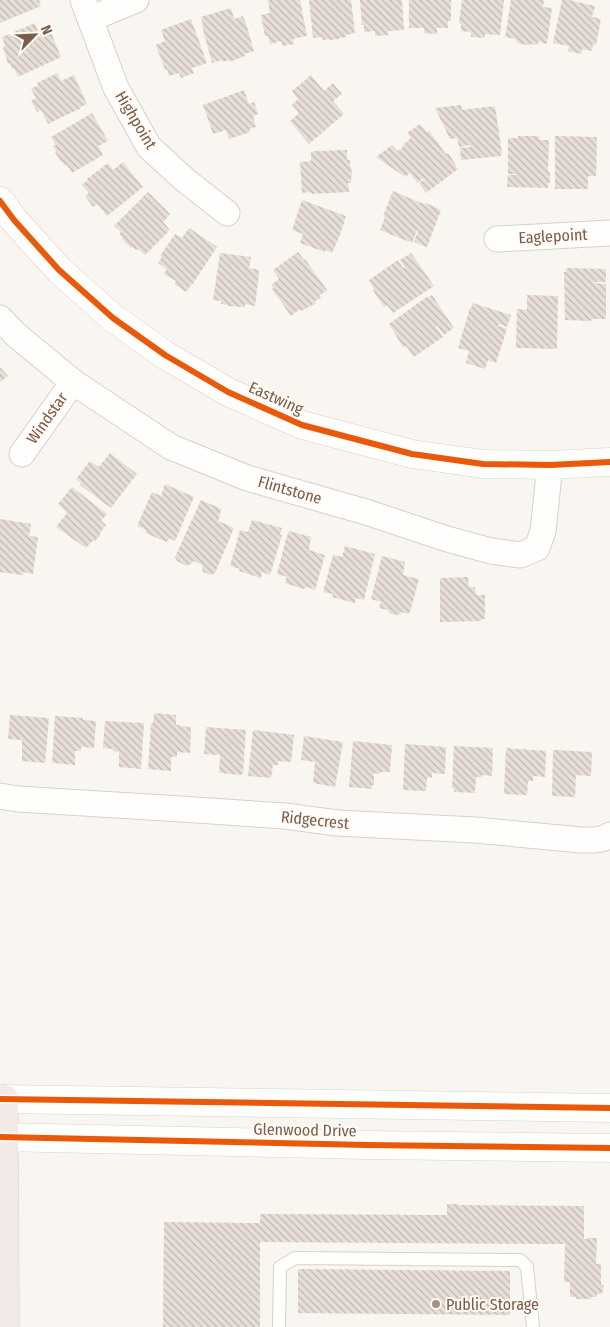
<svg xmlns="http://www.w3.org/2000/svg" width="610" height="1327" font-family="'Fira Sans Condensed',sans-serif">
<defs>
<pattern id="building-back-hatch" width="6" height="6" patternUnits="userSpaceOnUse" patternTransform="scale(1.25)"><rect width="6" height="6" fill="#e6ded7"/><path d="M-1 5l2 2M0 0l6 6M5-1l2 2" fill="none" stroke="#bfb7b1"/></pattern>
</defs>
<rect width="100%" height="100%" fill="#f9f5f0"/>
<g fill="url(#building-back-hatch)">
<path d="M0 0H39L41 6 0 23Z"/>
<path d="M268 0H300L307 36 293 39 294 44 282 46 281 41 270 44 268 36H265L261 15 270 13Z"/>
<path d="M309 0H351L355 33 346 35V37L339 38V39L329 40 328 39 323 40 322 37 313 38Z"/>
<path d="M360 0H402L404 30 388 31V35L375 36V31L364 32V25H362Z"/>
<path d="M409 0H451V21H448V28H437V34L424 33V28H409Z"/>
<path d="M462 0H504L500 35 485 34V38L471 37V32L461 31V24L459 23Z"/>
<path d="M511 0H544L543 7 552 8 547 44 538 42V45L530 44V45L519 44V42H516V39L505 37Z"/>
<path d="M562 0H569L595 6 592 17 601 19 596 45 593 44 592 51 582 49 581 54 568 51 569 46 553 43Z"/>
<path d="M231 8 234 19 243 16 244 20H245L254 51 244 54 245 56 229 62V60L222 62 221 60 212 63 202 26H203L201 17Z"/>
<path d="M191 19 207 63 192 68 194 73 181 78 179 73 169 76 167 69 165 70 156 45 165 41 161 30Z"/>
<path d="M35 23 38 32 49 28 61 57 18 77 14 68 12 69 10 63 8 64 3 47 5 46 2 37Z"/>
<path d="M57 73 61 81 74 75 87 104 80 107 81 108 48 124 41 110 37 112 31 101 36 98 31 89 38 85 37 83Z"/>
<path d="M311 75 324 91 333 83 342 94 333 101 344 114 309 144 290 121 299 113 292 105 298 99 292 91Z"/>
<path d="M244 90 249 104 254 102 258 114 253 116 256 127 249 129 250 132 229 139 226 130 213 134 203 105Z"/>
<path d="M461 105 462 110 495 106 502 153 501 154V156L461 160 460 148 471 147 470 145 459 147 457 138 450 139 435 108Z"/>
<path d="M92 113 108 141 98 146 103 155 72 173 67 165 65 166 62 161 61 162 55 152 56 151 53 146 56 145 51 137Z"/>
<path d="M420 124 427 132 429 131 446 154 448 153 456 165H455L458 169 426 193 419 183 425 179 424 178 417 183 410 173 405 177 376 157 392 145 398 151 403 147 402 146 411 138 407 133Z"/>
<path d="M518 136H539V140H549L548 171 550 172V183H548V188L507 187 508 175H517V174H508V138H518Z"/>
<path d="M555 136 597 137 596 176H588V189H555Z"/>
<path d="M347 150V160H350V166H351L352 177H351V183H348L349 192 311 194V192L302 193 300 162 311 161V152L315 151Z"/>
<path d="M123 162 143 187 107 216 97 204 93 207 85 196 89 193 82 185 88 180 87 179 108 163 113 170Z"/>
<path d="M393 191 426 205V203L441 210 427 247 414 242 418 231 417 230 412 243 380 230 385 217 383 216Z"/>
<path d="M148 192 170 214 163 222 169 229 168 232 145 255 138 249 136 250 133 247 131 248 122 239 123 238 119 234 121 232 114 226Z"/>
<path d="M302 200 346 216 340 235 332 253 325 250V252L300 243 303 234 292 230Z"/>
<path d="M189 228 217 247 192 285H191L186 292 174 284 176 281 164 274 167 269 158 263 162 257 160 256 175 234 182 238Z"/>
<path d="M298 252 304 260 305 259 327 290 319 296 321 298 315 301 316 303 301 311 300 309 291 316 272 289 274 288 271 285 279 279 273 270Z"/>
<path d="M220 253 251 257 249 268 259 270 258 274H259L255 306 245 304V307L227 306V305L221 304V301L213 300Z"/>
<path d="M411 253 434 286 393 313 387 305 384 307 374 292 373 289H374L369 280 398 260 403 268H405L400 260Z"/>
<path d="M566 268 606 269V282H593V283L606 284V319H592L591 321 565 320 564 272H566Z"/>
<path d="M432 295 454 328 444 335 437 326 436 327 443 337 414 357 406 346 403 347 389 324 428 296V298Z"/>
<path d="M527 295 558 296 557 349 516 348 517 309 527 310Z"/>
<path d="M473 303 511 315 507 327 499 324 498 326 507 329 496 363 488 360 485 369 466 363 469 351 458 348 470 308H471Z"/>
<path d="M0 367 8 376 0 382Z"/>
<path d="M110 453 137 474 111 508 80 485 81 483 76 479 90 461 99 467Z"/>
<path d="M165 484 194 497 175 541 169 538 167 542 145 533 146 530 137 526 152 492 161 496Z"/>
<path d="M72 487 107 514 101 521 106 525 100 533V535L95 541H92L86 548 56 527 67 513 58 504Z"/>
<path d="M201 500 222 509 219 515 220 516 218 521 234 528 215 573 211 575 203 572 202 568 203 565 193 561 192 563 187 566 177 561 175 557Z"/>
<path d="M0 519 31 524 29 536 38 537 33 574 23 572V575L0 572Z"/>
<path d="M252 520 282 528 280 534 282 535 270 575 262 572 261 578 239 571 240 569 230 566 240 530 248 532Z"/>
<path d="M289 531 311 537 309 550 325 555 315 590 307 587 303 589 285 583 287 577 277 574 286 539Z"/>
<path d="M345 546 375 554 364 600 356 598 355 603 332 597 333 594 323 592 333 555 342 557Z"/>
<path d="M382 556 405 562 403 575 419 579 410 612H409V614L401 612 400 614 397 615 389 613 388 610 379 608 381 602 371 599Z"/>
<path d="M468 577 469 587H475L476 595H485V619H481V621L440 622V578Z"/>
<path d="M154 713 176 715V725H179V726L191 727 190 753 177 752V757H171V771L148 769 151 723H153Z"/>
<path d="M10 715 49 718 45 763 22 761V740L8 739Z"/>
<path d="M55 716 83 718V720L96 721 94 748 81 747V751H75V765L52 763Z"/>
<path d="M105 721 144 723 141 769 119 767V752L113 751V749L103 748Z"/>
<path d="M206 727 246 730 243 773 241 775 219 773 220 755 204 754Z"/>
<path d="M253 730 294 735 291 762 278 761V765H273L271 778 248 776Z"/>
<path d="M304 736 343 742 335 787 313 783 315 762 301 760Z"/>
<path d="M353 741 392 745 390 772H380V774L374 773V785H372V789L349 787Z"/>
<path d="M405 744 446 747 445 774 432 773V778L427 777 426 791 403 790Z"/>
<path d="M454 746 493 748 492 776 482 775V777H476L475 793 454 792V788H452Z"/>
<path d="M506 748 546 751 545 777 533 776V781H528L527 795 504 794Z"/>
<path d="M553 750 592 752 591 776 576 775 575 797 552 796Z"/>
<path d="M447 1204H458V1205L584 1206V1239H587V1238H597L596 1264H601V1284L604 1286 603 1291 601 1294H597V1297H591V1299H576V1297H570V1282H564L565 1244 260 1242V1327H163L164 1222 260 1223V1214L447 1215Z"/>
<path d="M298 1269 510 1271V1315L298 1313Z"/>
</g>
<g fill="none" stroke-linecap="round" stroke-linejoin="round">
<defs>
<path id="service" d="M279 1327 280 1267 295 1258 520 1260 527 1267 533 1327"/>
<g id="minor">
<path d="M83 0 116 88 149 147 185 180 227 213"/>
<path d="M90 19 136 0"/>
<path d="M497 239 610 233"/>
<path d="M0 318 15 334 73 382 171 447 247 478 366 512 447 539 491 551 521 555 537 548 543 531 550 465"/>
<path d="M22 454 73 382"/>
<path d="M0 796 18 799 181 809 285 816 337 823 475 830 581 840C591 840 602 841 610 835"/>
</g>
<path id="tertiary" d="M0 201 14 220 59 270 113 318 165 355 228 392 302 425 412 454 483 464 550 465 610 462"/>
<g id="secondary">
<path d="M0 1099 610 1108"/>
<path d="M0 1137 367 1145 610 1148"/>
</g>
<path id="motorway" d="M4 1099 5 1327"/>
</defs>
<use href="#service" stroke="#d7d1cb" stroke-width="14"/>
<use href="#minor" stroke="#d7d1cb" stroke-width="27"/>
<use href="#tertiary" stroke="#d7d1cb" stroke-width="29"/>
<use href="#secondary" stroke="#d9d2cb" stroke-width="29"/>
<use href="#motorway" stroke="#dad1cc" stroke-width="29"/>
<use href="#service" stroke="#fefefd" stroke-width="12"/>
<use href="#minor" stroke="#fefefd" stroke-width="25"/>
<use href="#tertiary" stroke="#fefefd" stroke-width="28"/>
<use href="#secondary" stroke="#fefefd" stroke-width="28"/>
<use href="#motorway" stroke="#f2eae7" stroke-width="28"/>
<defs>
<g id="cycleway">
<path d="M0 201 14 220 59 270 113 318 165 355 228 392 302 425 412 454 483 464 550 465 610 462"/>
<path d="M0 1099 610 1108"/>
<path d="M0 1137 367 1145 610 1148"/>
</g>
</defs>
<use href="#cycleway" stroke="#fffaf3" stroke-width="9"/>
<use href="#cycleway" stroke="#e8590c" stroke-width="6"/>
</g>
<circle fill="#a69286" stroke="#fffaf3" stroke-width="2" cx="436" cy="1304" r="5"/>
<g text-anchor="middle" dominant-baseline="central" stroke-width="4" stroke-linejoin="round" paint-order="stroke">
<g font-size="16" fill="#7a5c4d" stroke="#fffaf3">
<text transform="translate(136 120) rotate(59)">Highpoint</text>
<text transform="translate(553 236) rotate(-3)">Eaglepoint</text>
<text transform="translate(276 398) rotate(24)">Eastwing</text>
<text transform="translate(47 418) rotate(-55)">Windstar</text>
<text transform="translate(290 490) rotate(16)">Flintstone</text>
<text transform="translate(315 820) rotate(6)">Ridgecrest</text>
<text transform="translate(305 1130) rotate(1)">Glenwood Drive</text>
</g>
<g font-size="16" fill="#7a5c4d" stroke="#fffaf3" text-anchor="start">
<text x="446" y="1304">Public Storage</text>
</g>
</g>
<g transform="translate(35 35) rotate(66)" stroke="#fffaf3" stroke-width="4" paint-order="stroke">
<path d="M0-4L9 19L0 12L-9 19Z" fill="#7a5c4d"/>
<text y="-8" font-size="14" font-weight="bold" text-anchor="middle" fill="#7a5c4d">N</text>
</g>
</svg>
